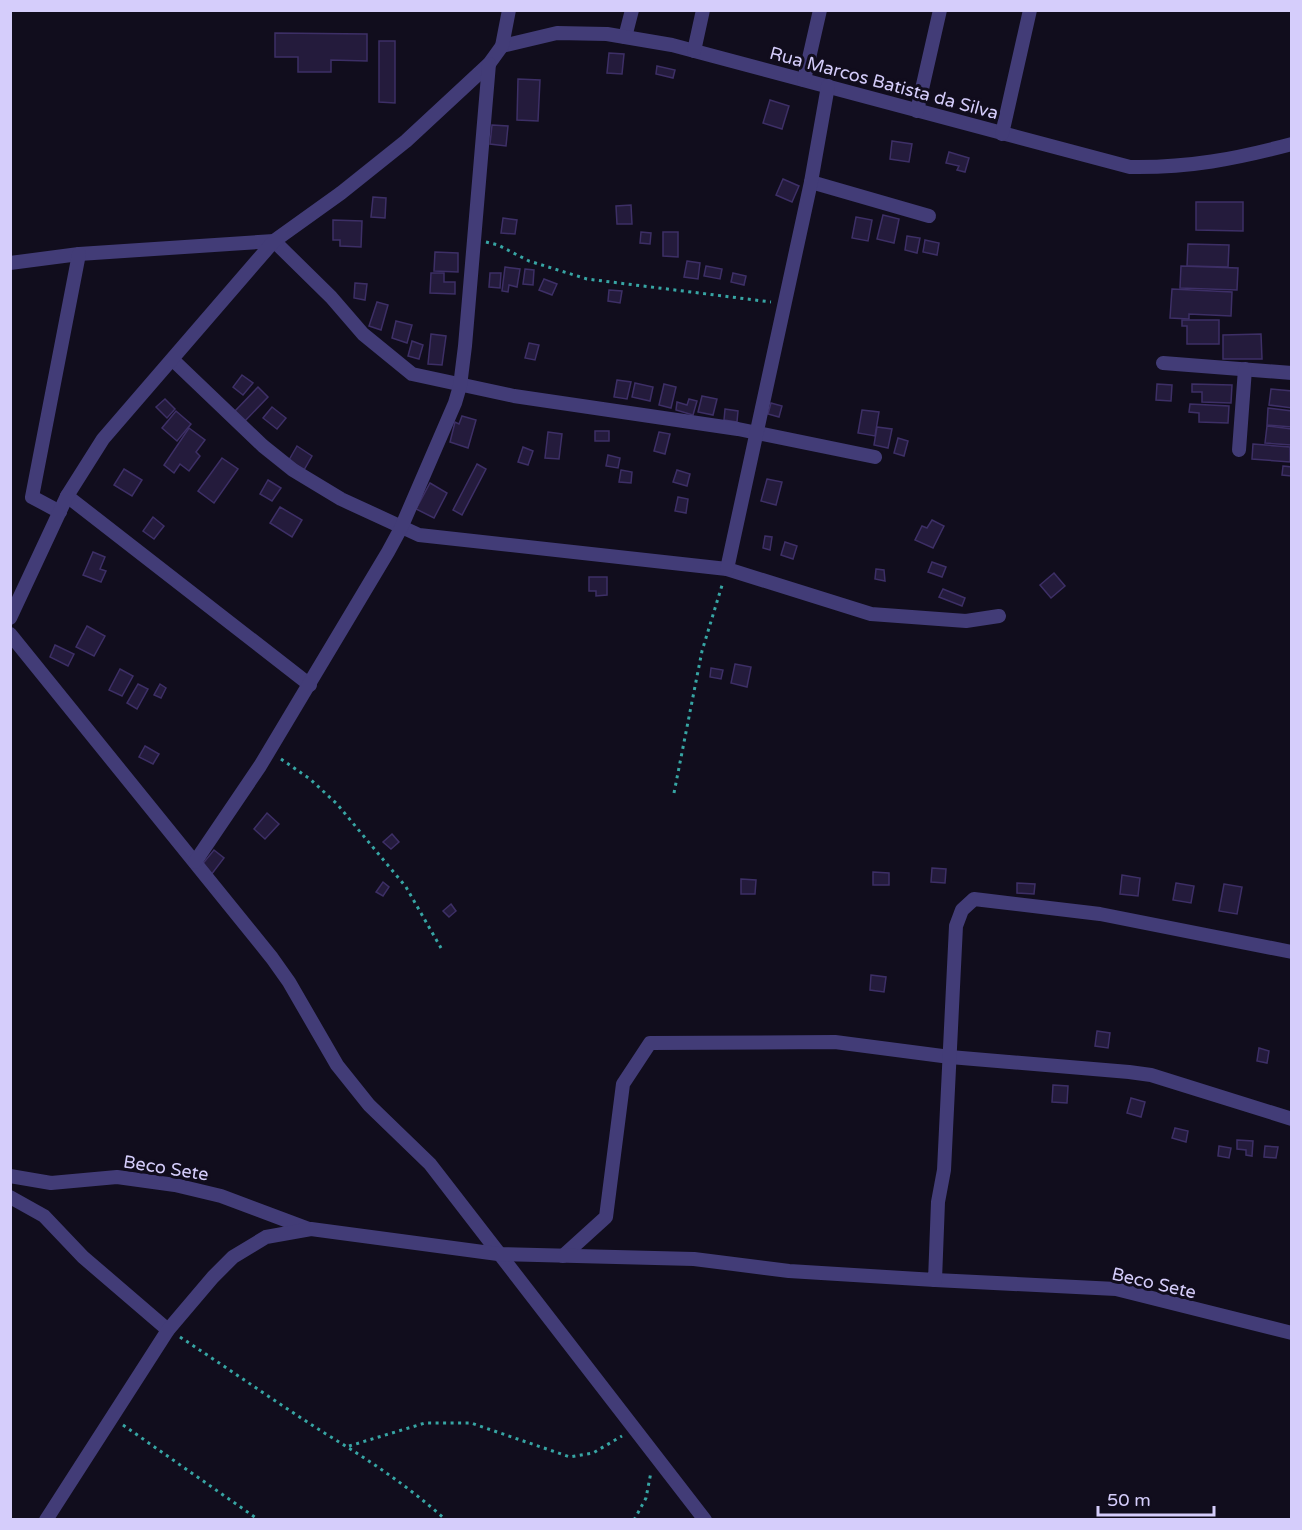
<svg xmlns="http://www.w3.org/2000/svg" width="1302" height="1530" font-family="'Varela Round',sans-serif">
<rect width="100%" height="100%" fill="#110d1d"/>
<g fill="#241b3c" stroke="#3d2f66" stroke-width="1.5">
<path d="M275 33 367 34V61L331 60V72H298V57H275Z"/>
<path d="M379 41H395V103L379 102Z"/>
<path d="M609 53 624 54 622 74 607 73Z"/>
<path d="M657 66 675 70 673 78 656 74Z"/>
<path d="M518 79 540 80 538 121 517 120Z"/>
<path d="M770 100 789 106 782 129 763 123Z"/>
<path d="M492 125 508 126 506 146 490 144Z"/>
<path d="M892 141 912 144 909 162 890 159Z"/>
<path d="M949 152 969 158 965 172 957 170 959 166 946 163Z"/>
<path d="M783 179 799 186 792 202 776 195Z"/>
<path d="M373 197 386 198 385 218 371 217Z"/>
<path d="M1196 202H1243V231L1196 230Z"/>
<path d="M631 205 632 224H617L616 206Z"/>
<path d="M883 215 899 219 894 243 877 239Z"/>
<path d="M856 217 872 220 868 241 852 238Z"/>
<path d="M503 218 517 220 515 234 501 233Z"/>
<path d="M333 220 362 221 361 247 340 246V240H333Z"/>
<path d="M641 232 651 233 650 244 640 243Z"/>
<path d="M663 232H678V257L663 256Z"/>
<path d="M907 236 920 238 917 253 905 250Z"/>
<path d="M925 240 939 243 937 255 923 252Z"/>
<path d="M1188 244 1229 245 1228 267 1187 266Z"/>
<path d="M435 252 458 253V272L434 271Z"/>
<path d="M687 261 700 263 698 279 684 277Z"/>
<path d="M706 266 722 269 720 279 704 276Z"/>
<path d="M1181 266 1238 268 1237 290 1180 288Z"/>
<path d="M505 267 520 269 517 287 509 285 508 292 502 291Z"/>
<path d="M525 269 534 270 533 285 523 284Z"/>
<path d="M431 273H444V282H455V294L430 293Z"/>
<path d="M490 273H501L500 288 489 287Z"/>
<path d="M733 273 746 276 744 285 731 282Z"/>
<path d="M544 279 557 284 552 295 539 290Z"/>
<path d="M355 283 367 284 365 300 354 298Z"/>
<path d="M1172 289 1232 292 1231 316 1189 314V319L1170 318Z"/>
<path d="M609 290 622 291 620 303 608 301Z"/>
<path d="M377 302 388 305 381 330 369 326Z"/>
<path d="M1182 320H1219V344H1187V326H1182Z"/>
<path d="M396 321 412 325 407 343 392 338Z"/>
<path d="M431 334 446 336 442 365 428 364Z"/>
<path d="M1261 334 1262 359H1223V335Z"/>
<path d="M412 341 423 345 419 359 408 356Z"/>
<path d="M529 343 539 345 535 360 525 358Z"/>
<path d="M242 375 253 383 243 395 233 387Z"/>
<path d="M617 380 631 382 627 399 614 397Z"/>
<path d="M635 383 653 387 650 401 632 397Z"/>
<path d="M664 384 676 387 671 408 659 405Z"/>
<path d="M1157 384 1172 385 1171 401 1156 400Z"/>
<path d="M1192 384 1232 385 1231 403 1202 402V392H1192Z"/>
<path d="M258 387 268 397 244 422 234 412Z"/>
<path d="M1271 389 1292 391V408L1269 405Z"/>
<path d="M702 396 717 399 713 415 698 412Z"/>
<path d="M165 399 175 409 167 418 156 407Z"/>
<path d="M689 399 697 401 693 415 676 410 677 402 687 405Z"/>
<path d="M771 403 782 406 779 417 768 414Z"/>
<path d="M1190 404 1229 406 1228 423 1199 422V413L1189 412Z"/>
<path d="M272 407 286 418 277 429 263 418Z"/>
<path d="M1268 408 1292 411V427L1267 425Z"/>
<path d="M725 409 738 411 737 422 724 420Z"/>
<path d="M862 410 879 412 875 436 858 433Z"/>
<path d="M176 411 191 424 177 441 162 428Z"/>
<path d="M462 416 476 420 468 448 450 442 455 422 459 424Z"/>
<path d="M1267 426 1292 429 1291 445 1265 443Z"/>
<path d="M877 427 892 429 888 448 874 445Z"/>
<path d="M189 428 205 440 196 452 200 456 189 471 180 464 174 473 164 465Z"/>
<rect x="595" y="431" width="14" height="10"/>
<path d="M548 432 562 434 559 459 545 458Z"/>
<path d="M659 432 670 434 665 454 654 451Z"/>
<path d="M898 438 908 441 904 456 894 453Z"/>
<path d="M1253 444 1290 447V462L1252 459Z"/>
<path d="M297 446 312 456 304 470 289 460Z"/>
<path d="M523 447 533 451 528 465 518 462Z"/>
<path d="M608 455 620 458 618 468 606 466Z"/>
<path d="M222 458 238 469 214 503 198 491Z"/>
<path d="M477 464 486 469 462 515 453 510Z"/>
<path d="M1283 466 1292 467 1291 476 1282 475Z"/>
<path d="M124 469 142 480 132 496 114 485Z"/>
<path d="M621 470 632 472 631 483 619 482Z"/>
<path d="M677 470 690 474 687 486 673 482Z"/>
<path d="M767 479 782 482 776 505 761 501Z"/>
<path d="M268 480 281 488 272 501 260 494Z"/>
<path d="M430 483 447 493 434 518 416 509Z"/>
<path d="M678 497 688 499 686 513 675 511Z"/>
<path d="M280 507 302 520 292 537 270 523Z"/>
<path d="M153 517 164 526 154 539 143 531Z"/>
<path d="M932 520 944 526 933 548 915 540 922 526 927 528Z"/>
<path d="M765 536 772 537 770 550 763 548Z"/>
<path d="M785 542 797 546 793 559 781 555Z"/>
<path d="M93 552 105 557 100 569 106 571 101 582 83 575Z"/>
<path d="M932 562 946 567 942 577 928 572Z"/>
<path d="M876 569 884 570 885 581 875 579Z"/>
<path d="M1054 573 1065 586 1051 598 1040 585Z"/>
<path d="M589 577H607V595L596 596V591H589Z"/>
<path d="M943 589 965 598 962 606 939 597Z"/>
<path d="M87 626 105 636 94 656 76 647Z"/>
<path d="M55 645 74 654 68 666 50 657Z"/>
<path d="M735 664 751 667 747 687 731 683Z"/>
<path d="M711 668 723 670 721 679 710 677Z"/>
<path d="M120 669 133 676 122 696 109 690Z"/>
<path d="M138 684 148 689 137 709 127 703Z"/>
<path d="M160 684 166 688 161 698 154 695Z"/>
<path d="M145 746 159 754 153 764 139 757Z"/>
<path d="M267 813 279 824 265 839 254 829Z"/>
<path d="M392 834 399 842 391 849 383 842Z"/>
<path d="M214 850 224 858 211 875 200 867Z"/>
<path d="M932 868 946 869 945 883 931 882Z"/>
<path d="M873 872 889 873V885H873Z"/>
<path d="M1122 875 1140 878 1138 896 1120 894Z"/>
<path d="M741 879 756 880 755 894H741Z"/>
<path d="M383 882 389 887 383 896 376 892Z"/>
<path d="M1017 883 1035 884 1034 894 1017 893Z"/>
<path d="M1176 883 1194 886 1191 903 1173 900Z"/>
<path d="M1224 884 1242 887 1237 914 1219 911Z"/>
<path d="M451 904 456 911 449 917 443 911Z"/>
<path d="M871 975 886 977 884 992 870 990Z"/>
<path d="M1097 1031 1110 1033 1108 1048 1095 1046Z"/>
<path d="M1259 1048 1269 1051 1267 1063 1257 1061Z"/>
<path d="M1053 1085 1068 1086 1067 1103 1052 1102Z"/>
<path d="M1131 1098 1145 1102 1141 1117 1127 1113Z"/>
<path d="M1175 1128 1188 1131 1186 1142 1172 1138Z"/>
<path d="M1237 1140 1253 1141 1252 1156 1246 1155V1150L1237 1149Z"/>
<path d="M1219 1146 1231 1148 1229 1158 1218 1156Z"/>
<path d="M1265 1146 1278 1147 1276 1158 1264 1157Z"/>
</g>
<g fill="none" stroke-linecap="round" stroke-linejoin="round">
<g stroke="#37a5a4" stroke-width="3" stroke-dasharray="3 4.5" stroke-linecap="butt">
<path d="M486 242 498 245 529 261 587 279 771 302"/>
<path d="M281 759 310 779 337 804 406 887 441 948"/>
<path d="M674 793 702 651 723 582"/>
<path d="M180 1337C229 1369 277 1403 326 1434 369 1460 408 1486 446 1520"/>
<path d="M123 1425 259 1520"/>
<path d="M349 1446 425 1423H471L570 1457 593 1453 622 1436"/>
<path d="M634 1520 646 1498 651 1472"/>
</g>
<g stroke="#423c77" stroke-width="14">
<path d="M625 37 632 10"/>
<path d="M502 46 557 33 607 34 672 45 1130 167C1189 168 1235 159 1292 144"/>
<path d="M694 51 703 10"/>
<path d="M804 80 820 10"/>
<path d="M917 111 940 10"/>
<path d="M1002 134 1030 10"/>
<path d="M811 182 929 216"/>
<path d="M10 263 79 254 274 241 331 297 363 334 412 374 514 396 738 429 875 457"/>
<path d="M173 360 263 446 293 470 341 499 419 535 727 569 871 614 966 621 999 616"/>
<path d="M1163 363 1292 373"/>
<path d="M1239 450 1245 369"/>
<path d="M67 496 310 685"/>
<path d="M60 512 32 497 79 254"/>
<path d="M727 569 811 182 828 86"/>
<path d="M10 618 67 496 103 439 274 241 341 193 406 141 489 64 502 46 509 10"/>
<path d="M10 634 272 958 289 982 337 1065 369 1105 430 1164 705 1520"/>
<path d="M195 862 260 766 388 552 401 528 455 403 460 386 465 346 489 64"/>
<path d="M10 1176 51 1183 117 1177 175 1185 221 1196 309 1229"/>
<path d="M10 1197 44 1216 83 1257 168 1330"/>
<path d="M563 1256 606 1217 623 1084 650 1043 835 1042 950 1057 1129 1072 1151 1075 1292 1119"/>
<path d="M935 1280 1116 1289 1292 1333"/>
<path d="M46 1520 168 1330 213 1277 233 1257 266 1237 311 1229 498 1254 694 1259 789 1271 935 1280 938 1202 944 1170 956 926 962 910 974 899 1100 914 1292 952"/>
</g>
</g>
<g text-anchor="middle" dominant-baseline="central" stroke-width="6" stroke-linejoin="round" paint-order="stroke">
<g font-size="18" fill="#d5cdfb" stroke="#110d1d">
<text transform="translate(884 83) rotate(15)">Rua Marcos Batista da Silva</text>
<text transform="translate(166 1168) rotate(9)">Beco Sete</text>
<text transform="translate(1154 1283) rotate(13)">Beco Sete</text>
</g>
</g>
<rect width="1302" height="1530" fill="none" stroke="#d5cdfb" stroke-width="24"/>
<path d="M1098 1506v9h116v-9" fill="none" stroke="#d5cdfb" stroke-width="3"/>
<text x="1107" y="1506" font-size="18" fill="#d5cdfb" stroke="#110d1d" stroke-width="4.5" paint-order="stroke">50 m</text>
</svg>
